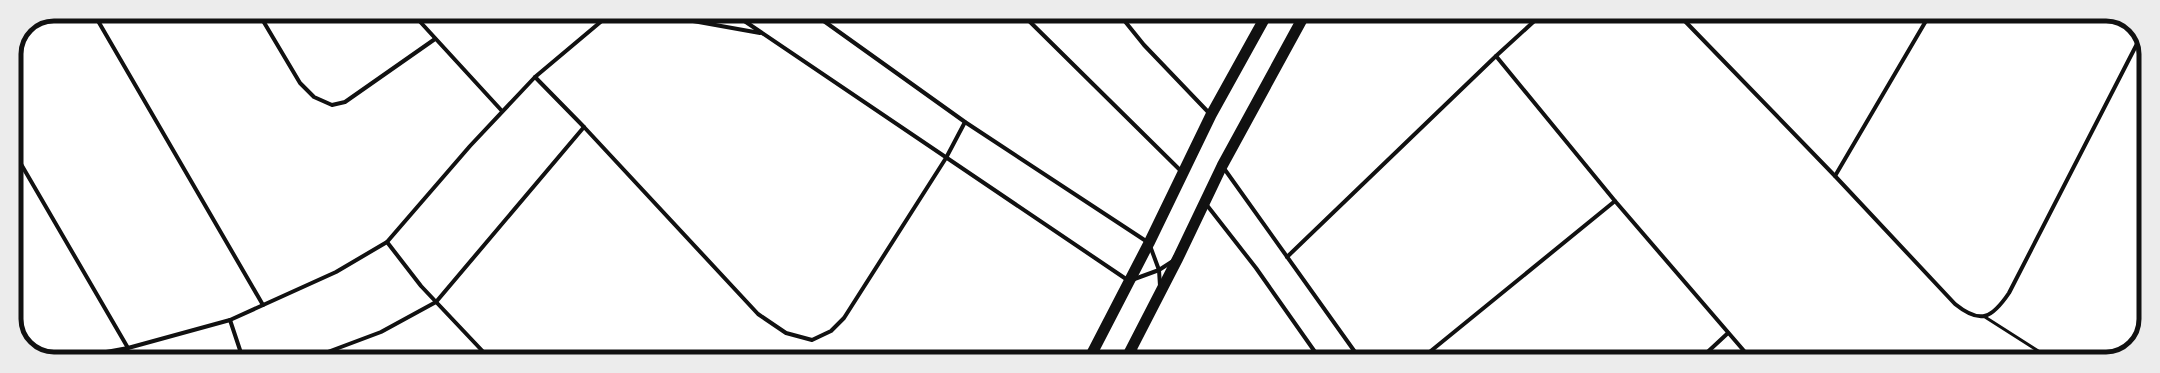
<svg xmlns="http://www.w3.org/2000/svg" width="2160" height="373" font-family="'PT Sans Narrow',sans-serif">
<rect width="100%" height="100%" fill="#fff"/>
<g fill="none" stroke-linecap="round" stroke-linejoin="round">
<path stroke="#111" stroke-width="3" d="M1985 317 2051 359"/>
<g stroke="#111" stroke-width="4">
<path d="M94 14 263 305"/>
<path d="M259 14 300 83 314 97 332 105 345 102 435 39"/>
<path d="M413 14 502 111"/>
<path d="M654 14 760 33"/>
<path d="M734 14 1129 281 1159 270 1173 261"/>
<path d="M814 14 965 122 1149 243 1159 270 1160 286"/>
<path d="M1022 14 1181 171"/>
<path d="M1119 14 1144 45 1211 115"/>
<path d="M1678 14 1835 176 1955 304C1981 325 1992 318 2009 293L2140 38"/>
<path d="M606 18 643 14"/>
<path d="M1496 56 1615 201 1751 359"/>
<path d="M535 77 584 127 758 314 786 333 812 340 831 331 844 318 946 158 965 122"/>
<path d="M14 152 128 348"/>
<path d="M1223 167 1360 359"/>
<path d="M1835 176 1930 14"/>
<path d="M1206 204 1256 268 1320 359"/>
<path d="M387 242 421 286 490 359"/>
<path d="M1287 257 1496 56 1542 14"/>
<path d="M230 320 243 359"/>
<path d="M1134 348 1141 359"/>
<path d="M68 359 128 348 230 320 336 272 387 242 470 146 535 77 610 14"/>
<path d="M309 359 381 332 436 302 584 127"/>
<path d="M1421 359 1615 201"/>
<path d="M1700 359 1728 333"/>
</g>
<g stroke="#111" stroke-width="11">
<path d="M1089 359 1149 243 1211 115 1267 14"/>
<path d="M1126 359 1178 258 1222 166 1305 14"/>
</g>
</g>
<path d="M0 0H2160V373H0ZM54 21H2106A33 33 0 0 1 2139 54V319A33 33 0 0 1 2106 352H54A33 33 0 0 1 21 319V54A33 33 0 0 1 54 21Z" fill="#ececec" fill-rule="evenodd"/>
<path fill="none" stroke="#111" stroke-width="5" d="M54 21H2106A33 33 0 0 1 2139 54V319A33 33 0 0 1 2106 352H54A33 33 0 0 1 21 319V54A33 33 0 0 1 54 21Z"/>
</svg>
